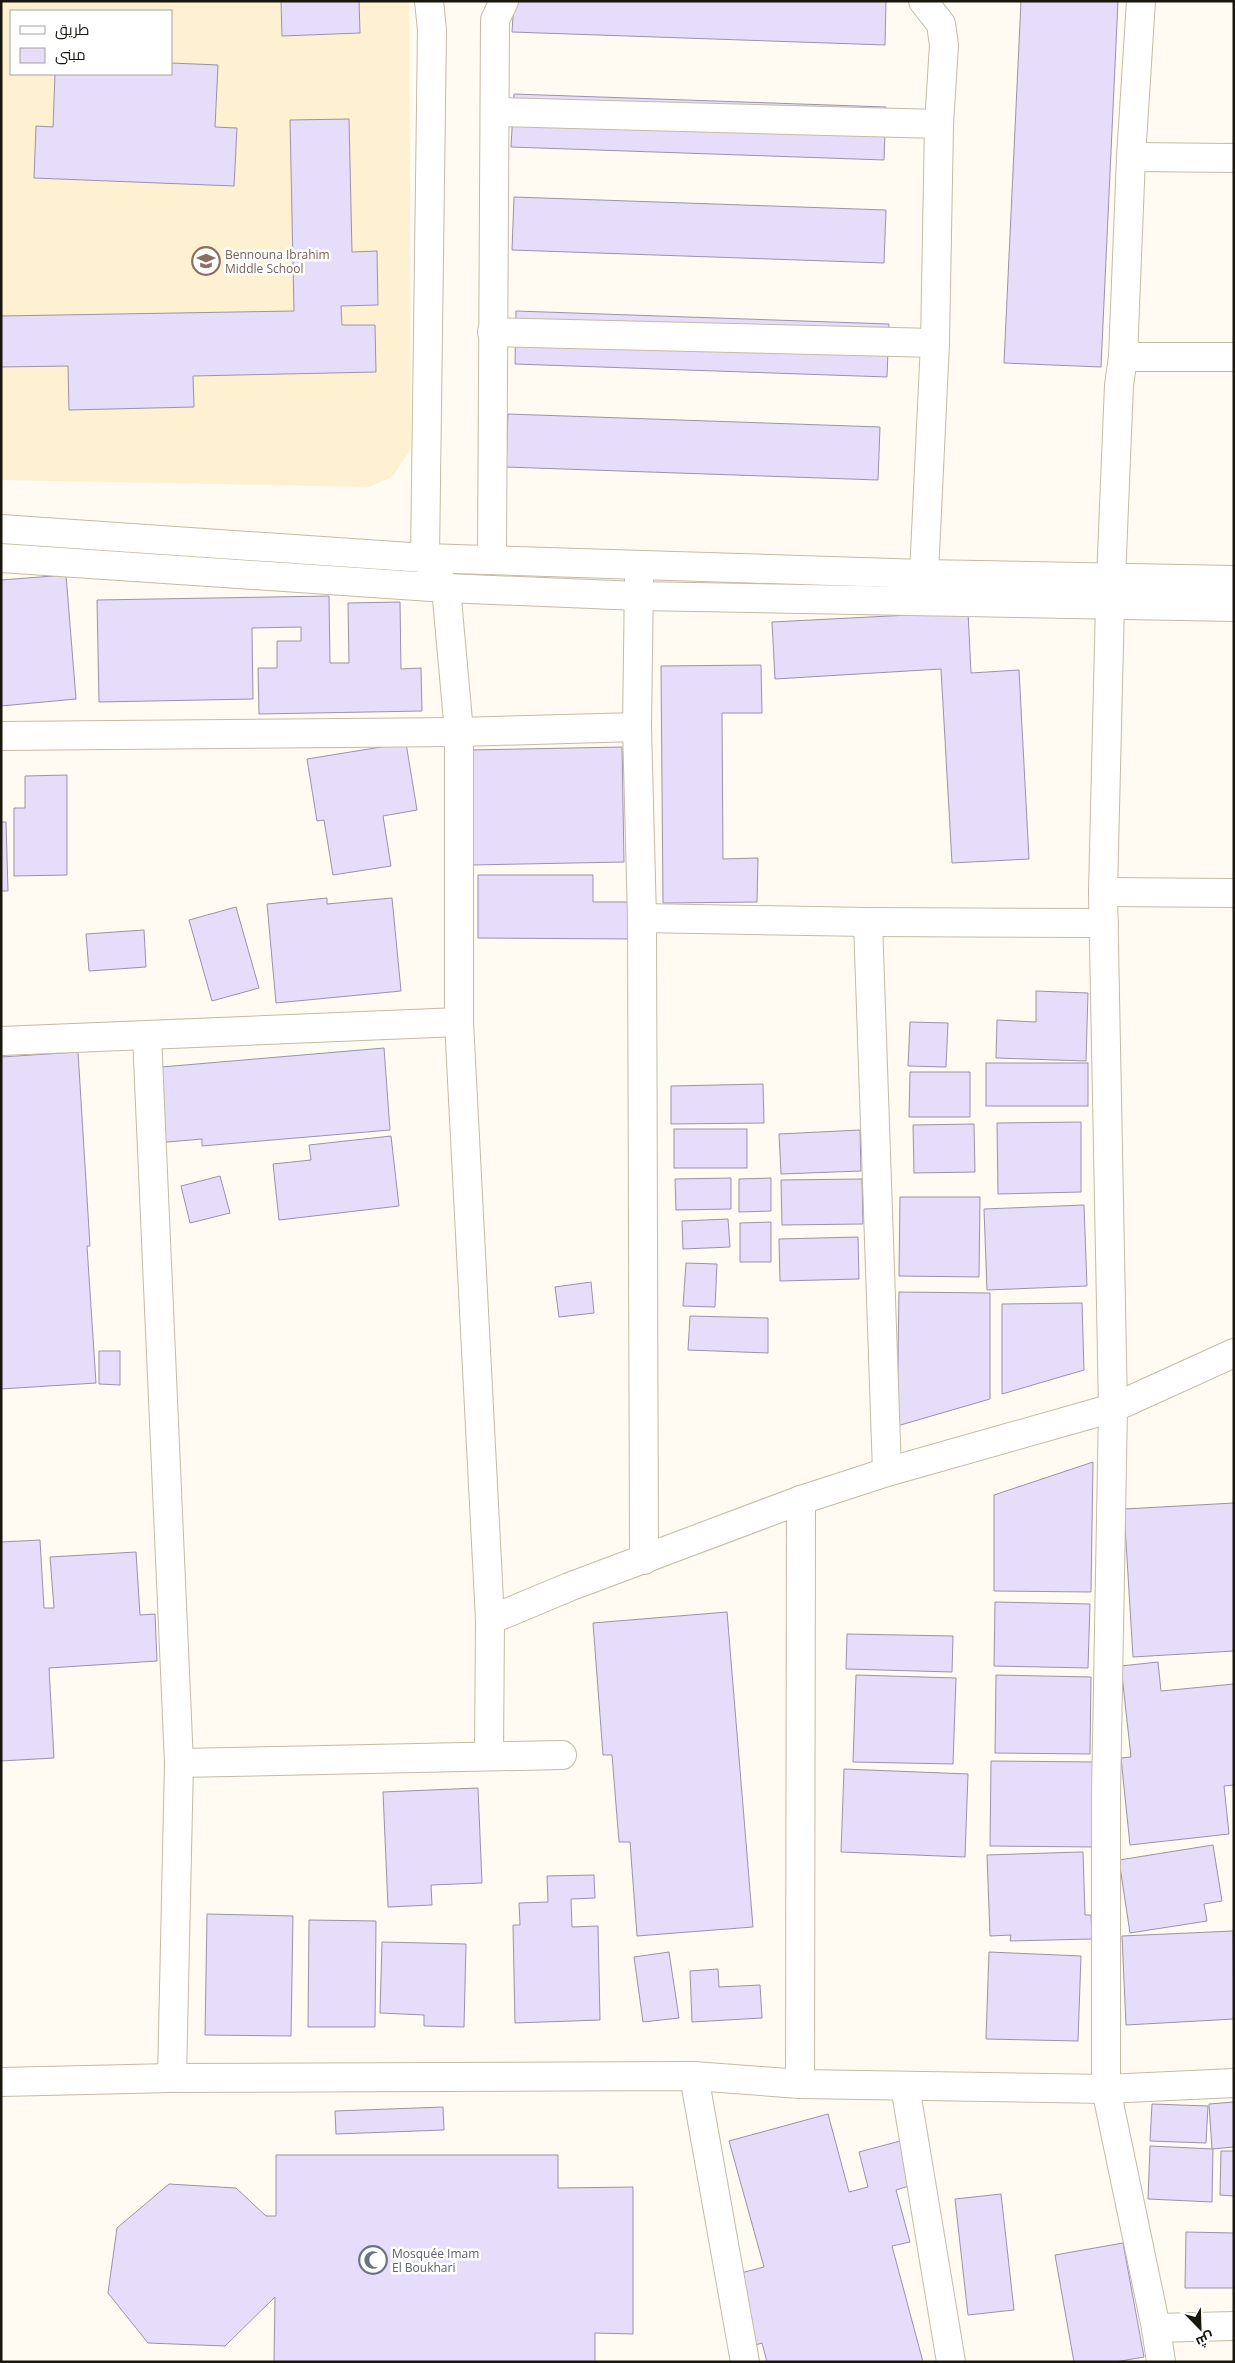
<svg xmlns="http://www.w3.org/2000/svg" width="1235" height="2363" font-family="'Open Sans',Cairo,sans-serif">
<rect width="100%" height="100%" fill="#fffbf2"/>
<path fill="#fdf1d2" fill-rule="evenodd" d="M1 1H409L411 449 392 477 369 487 1 480ZM11 11H171V74H11Z"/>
<g fill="#e6ddfa" stroke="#9a93a9">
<path d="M281 1H359L360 33 282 36Z"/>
<path d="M514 1H886L885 45 512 32Z"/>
<path d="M1021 1H1118L1101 367 1004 363Z"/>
<path d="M171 63 218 65 215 127 237 128 234 186 34 178 36 126 53 127 55 74H171Z"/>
<path d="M514 94 886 107 884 160 511 147Z"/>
<path d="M349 119 352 252 377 251 378 305 341 306 342 325H375L376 372 193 376 194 407 69 410 68 366 1 367V316L294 311 290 120Z"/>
<path d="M514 197 886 210 884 263 512 250Z"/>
<path d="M516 311 889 324 887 377 515 364Z"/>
<path d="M508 414 880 427 878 480 506 467Z"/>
<path d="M66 575 76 699 1 706V580Z"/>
<path d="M329 596 330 663H349L348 603 400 602 401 669 421 668 422 711 259 714 258 668H277V641H301V627L252 628 253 699 99 702 97 600Z"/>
<path d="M968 612 971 673 1019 670 1029 859 952 863 941 669 775 679 772 622Z"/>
<path d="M761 665 762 713H722L723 859 758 858 757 902 663 903 661 666Z"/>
<path d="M406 743 417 810 383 816 391 866 333 875 324 820 317 821 307 759Z"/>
<path d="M622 747 624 862 472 865 470 750Z"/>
<path d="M67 775V875L14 876V808H25V776Z"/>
<path d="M1 822H6L8 891H1Z"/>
<path d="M478 875H593V902H632V939L478 938Z"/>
<path d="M327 898V904L392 898 401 991 276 1003 267 904Z"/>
<path d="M236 907 259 988 212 1001 189 920Z"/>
<path d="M144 930 146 967 89 971 86 934Z"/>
<path d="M1036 991 1088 993 1086 1061 996 1058 997 1020 1036 1022Z"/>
<path d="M910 1022 948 1023 946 1067 908 1066Z"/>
<path d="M384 1048 390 1130 202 1146V1139L156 1143 150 1068Z"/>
<path d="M78 1052 90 1246H87L96 1383 1 1389V1057Z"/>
<rect x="986" y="1063" width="102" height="43"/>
<path d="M910 1072H970V1117H909Z"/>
<path d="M763 1084 764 1123 671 1124V1086Z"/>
<path d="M1081 1122V1192L998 1194 997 1123Z"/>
<path d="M974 1124 975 1172 914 1173 913 1125Z"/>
<rect x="674" y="1129" width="73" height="39"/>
<path d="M860 1130 861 1171 781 1174 779 1134Z"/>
<path d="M391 1136 399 1206 279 1220 273 1164 311 1160 309 1145Z"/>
<path d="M220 1176 230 1213 190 1223 181 1186Z"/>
<path d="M731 1178V1209L676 1210 675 1179Z"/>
<path d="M771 1178V1211L739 1212V1179Z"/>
<path d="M862 1179 863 1224 782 1225 781 1180Z"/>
<path d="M900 1197H980L979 1277 899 1276Z"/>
<path d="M1084 1205 1087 1286 987 1290 984 1209Z"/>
<path d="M728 1219 730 1247 683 1249 682 1221Z"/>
<path d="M771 1222V1262H740V1223Z"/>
<path d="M858 1237 859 1279 780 1281 779 1239Z"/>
<path d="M686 1263 717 1264 715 1307 683 1306Z"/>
<path d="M591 1282 594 1313 559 1317 555 1287Z"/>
<path d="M899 1292 990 1293V1399L897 1426Z"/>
<path d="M1082 1303 1084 1370 1002 1394V1304Z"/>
<path d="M690 1316 768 1318V1353L688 1350Z"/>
<path d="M99 1351H120V1385L99 1384Z"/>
<path d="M1093 1462 1091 1592 994 1591V1495Z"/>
<path d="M1234 1503V1651L1133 1657 1124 1509Z"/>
<path d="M40 1540 44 1608H54L50 1557 136 1552 140 1615 155 1614 157 1661 49 1668 54 1758 1 1761V1542Z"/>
<path d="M995 1602 1090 1604 1088 1668 994 1666Z"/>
<path d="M727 1612 753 1927 637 1936 630 1842H619L612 1755H603L593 1623Z"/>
<path d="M847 1634 953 1636 952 1672 846 1669Z"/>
<path d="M1158 1662 1161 1691 1234 1684V1785L1224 1786 1229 1834 1130 1845 1121 1758 1131 1757 1121 1666Z"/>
<path d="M856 1675 956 1678 953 1764 853 1762Z"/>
<path d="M996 1675 1091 1677 1090 1754 995 1753Z"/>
<path d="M991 1761 1096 1762 1095 1847 990 1846Z"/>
<path d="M844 1769 968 1774 965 1857 841 1852Z"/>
<path d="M478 1788 482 1883 431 1885 432 1905 388 1907 383 1792Z"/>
<path d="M1213 1845 1222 1901 1204 1904 1207 1921 1130 1933 1119 1860Z"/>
<path d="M1079 1852H1083L1085 1915H1091L1092 1939 1010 1941 1011 1935 990 1936 987 1855Z"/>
<path d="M594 1875 595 1898 571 1899 572 1927 598 1926 600 2020 515 2023 513 1925H520L519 1903 548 1902 547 1876Z"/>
<path d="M207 1914 293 1916 291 2036 205 2035Z"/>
<path d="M309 1920 376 1921 375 2027H308Z"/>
<path d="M1233 1931 1234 2019 1126 2025 1122 1936Z"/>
<path d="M382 1942 466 1944 464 2027 424 2026V2015L380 2013Z"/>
<path d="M669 1952 679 2018 643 2022 634 1957Z"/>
<path d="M989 1952 1081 1956 1078 2041 986 2039Z"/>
<path d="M718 1969 719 1987 760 1985 762 2018 692 2022 690 1971Z"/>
<path d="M1234 2102V2147L1212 2149 1209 2104Z"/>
<path d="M1152 2104 1208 2106 1206 2143 1150 2141Z"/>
<path d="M443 2107 444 2130 336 2134 335 2111Z"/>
<path d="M828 2114 849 2192 868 2187 859 2152 900 2141 912 2185 896 2190 910 2242 892 2246 923 2362H767L762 2343 752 2346 733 2275 764 2267 729 2141Z"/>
<path d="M1150 2146 1213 2149 1212 2202 1148 2199Z"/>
<path d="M1221 2151H1234V2196L1220 2195Z"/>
<path d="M276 2155H558V2188L633 2187V2334L595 2333V2362H274L275 2297 225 2346 148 2343 108 2293 117 2228 169 2184 236 2188 266 2216H276Z"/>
<path d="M1001 2194 1014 2310 968 2315 955 2199Z"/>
<path d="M1186 2232 1234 2233V2288H1185Z"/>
<path d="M1123 2243 1144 2357 1115 2362H1074L1055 2255Z"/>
</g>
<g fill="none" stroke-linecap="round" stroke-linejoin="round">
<defs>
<g id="minor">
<path d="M429 1 432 30 425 558 446 588 459 732V1022L490 1620 489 1756"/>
<path d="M923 1 941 24 944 45 939 124 935 343 924 574"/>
<path d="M496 112 939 124"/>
<path d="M1131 157 1234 158"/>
<path d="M492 332 935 343"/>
<path d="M1123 357 1131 157 1141 1"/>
<path d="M1 529 425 558 924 574 1234 580"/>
<path d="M1 558 446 588 638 596 1234 607"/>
<path d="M492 559 495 20 504 1"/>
<path d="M639 579 637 727 642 918 644 1560"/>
<path d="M1 736 459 732 637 727"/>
<path d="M1103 892 1234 893"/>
<path d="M642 918 868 922 1104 923"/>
<path d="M868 922 887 1472"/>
<path d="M147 1036 179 1763 172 2078"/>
<path d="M1 1041 459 1022"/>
<path d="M490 1620 569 1587 801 1500 887 1472 1113 1408 1234 1353"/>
<path d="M179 1763 562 1755"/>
<path d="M694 2076 745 2362"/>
<path d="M1 2082 172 2078 694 2076 800 2084 1106 2089 1234 2083"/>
<path d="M800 2084 801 1500"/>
<path d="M905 2086 951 2362"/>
<path d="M1156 2328 1234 2326"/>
<path d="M1161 2362 1156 2328 1106 2089V1795L1113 1408 1103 892 1110 604 1119 385 1123 357H1234"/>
</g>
</defs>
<use href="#minor" stroke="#c4bba5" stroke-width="30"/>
<use href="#minor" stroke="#fff" stroke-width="28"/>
</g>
<defs>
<symbol id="school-ring" viewBox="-11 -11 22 22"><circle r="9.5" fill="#fff" stroke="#8d6e63" stroke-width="1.5"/><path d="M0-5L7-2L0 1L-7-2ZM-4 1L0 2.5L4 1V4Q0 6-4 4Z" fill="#8d6e63"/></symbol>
<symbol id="mosque-ring" viewBox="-11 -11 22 22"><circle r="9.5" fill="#fff" stroke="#6b7280" stroke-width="1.5"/><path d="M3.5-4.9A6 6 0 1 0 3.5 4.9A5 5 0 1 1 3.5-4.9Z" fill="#6b7280"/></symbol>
</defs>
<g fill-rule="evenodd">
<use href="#school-ring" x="190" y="245" width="32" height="32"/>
<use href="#mosque-ring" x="357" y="2244" width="32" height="32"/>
</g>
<g text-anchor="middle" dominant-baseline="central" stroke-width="5" stroke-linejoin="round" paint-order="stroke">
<g font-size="12" fill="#785e54" stroke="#fff" text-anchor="start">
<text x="225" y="254">Bennouna Ibrahim<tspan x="225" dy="14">Middle School</tspan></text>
</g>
<g font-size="12" fill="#5b616d" stroke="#fff" text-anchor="start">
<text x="392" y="2253">Mosquée Imam<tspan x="392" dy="14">El Boukhari</tspan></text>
</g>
</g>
<rect width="1235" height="2363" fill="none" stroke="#19160e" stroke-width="5"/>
<rect x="10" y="10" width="162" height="65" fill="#ffffff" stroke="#a3a29f"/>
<rect x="20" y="26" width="25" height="8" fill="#ffffff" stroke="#a3a29f"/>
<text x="55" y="35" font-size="15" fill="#19160e">طريق</text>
<rect x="20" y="48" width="25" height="15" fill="#e6ddfa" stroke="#a3a29f"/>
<text x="55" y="60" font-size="15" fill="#19160e">مبنى</text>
<g transform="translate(1200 2328) rotate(157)" stroke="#ffffff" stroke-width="4" paint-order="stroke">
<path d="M0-4L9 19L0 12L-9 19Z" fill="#19160e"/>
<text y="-8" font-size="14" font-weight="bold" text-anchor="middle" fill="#19160e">ش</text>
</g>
</svg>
